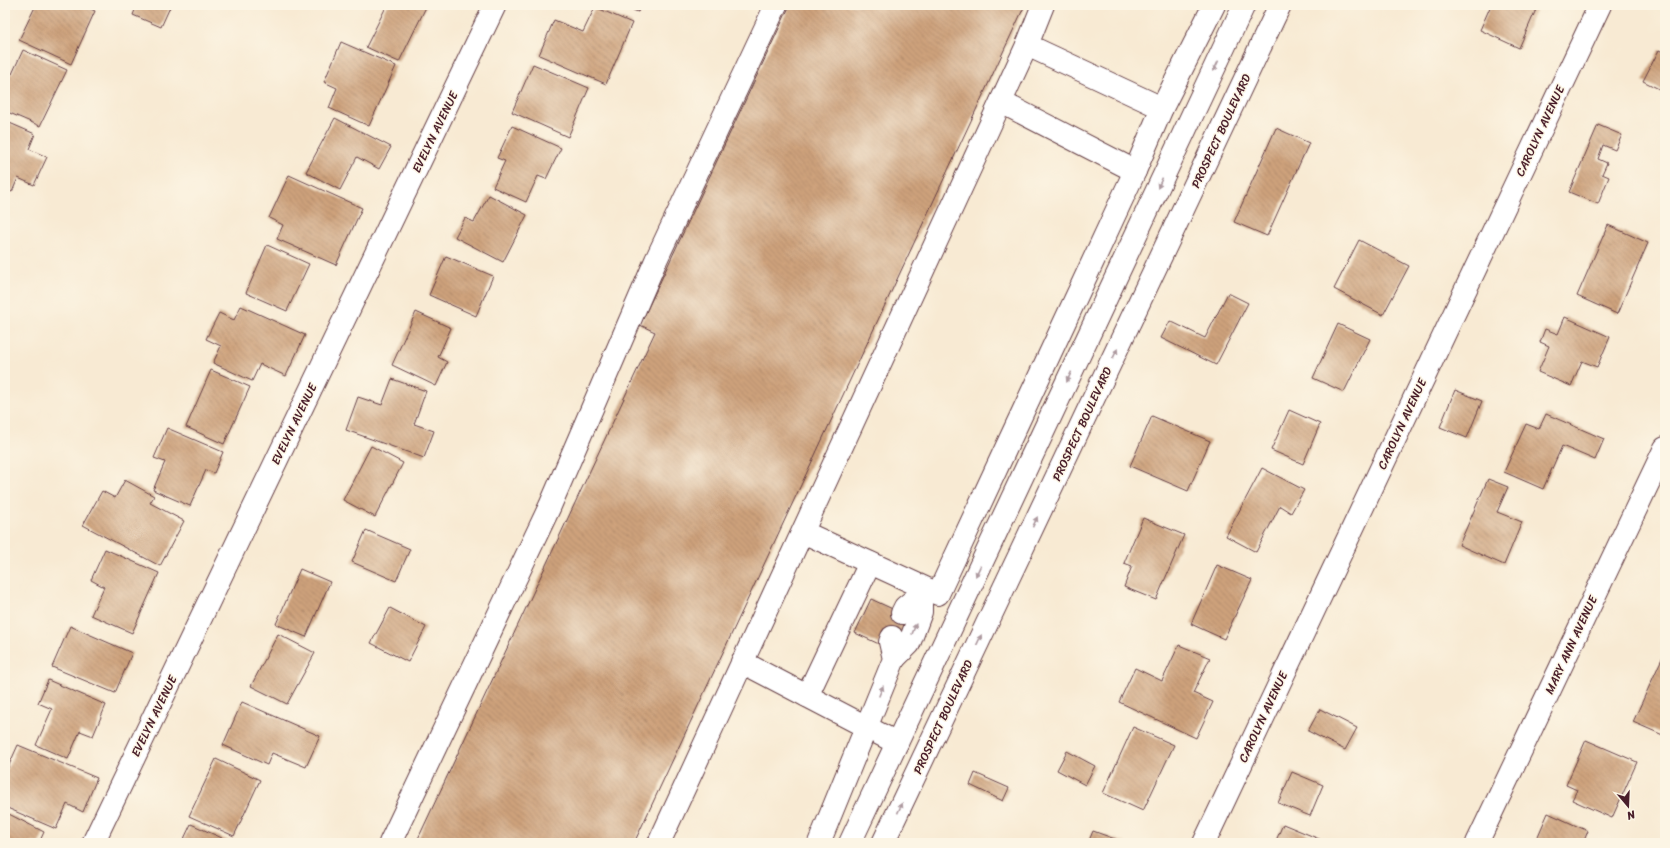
<svg xmlns="http://www.w3.org/2000/svg" width="1670" height="848" font-family="Sriracha,sans-serif">
<defs>
<pattern id="building-back-hatch" width="6" height="6" patternUnits="userSpaceOnUse"><rect width="6" height="6" fill="#cea27c"/><path d="M-1 5l2 2M0 0l6 6M5-1l2 2" fill="none" stroke="#a98366"/></pattern>
</defs>
<rect width="100%" height="100%" fill="#fcf5e5"/>
<filter id="ink" filterUnits="userSpaceOnUse"><feTurbulence type="fractalNoise" baseFrequency=".025" numOctaves="2"/><feDisplacementMap in="SourceGraphic" scale="8" xChannelSelector="R" yChannelSelector="G"/><feConvolveMatrix kernelMatrix="1 2 1 2 8 2 1 2 1" color-interpolation-filters="sRGB"/></filter>
<filter id="wash" filterUnits="userSpaceOnUse"><feTurbulence type="fractalNoise" baseFrequency=".012" numOctaves="4" result="noise"/><feDisplacementMap in="SourceGraphic" scale="16" xChannelSelector="R" yChannelSelector="G"/><feGaussianBlur stdDeviation="0.9" result="paint"/><feColorMatrix in="noise" values="0 0 0 0 0 0 0 0 0 0 0 0 0 0 0 0 0 1.4 0 .05"/><feComposite in="paint" operator="in"/></filter>
<g filter="url(#wash)">
<rect width="100%" height="100%" fill="#f8ead3"/>
<g id="blocks">
<g fill="url(#building-back-hatch)">
<path d="M36 5H82L95 11 71 64 19 40Z"/>
<path d="M137 5H171L161 27 133 15Z"/>
<path d="M387 5H427L399 62 366 47Z"/>
<path d="M620 5H641L638 12Z"/>
<path d="M790 5H1025L634 843H416L655 332 640 325Z"/>
<path d="M1491 5H1538L1519 48 1480 30Z"/>
<path d="M595 7 632 23 606 84 539 55 554 20 583 32Z"/>
<path d="M341 42 396 66 369 126 329 108 337 88 324 82Z"/>
<path d="M23 50 67 70 40 126 5 111V71L12 74Z"/>
<path d="M1659 50 1665 53V92L1643 81Z"/>
<path d="M533 64 589 88 568 137 512 112Z"/>
<path d="M335 118 391 147 379 169 357 157 340 190 306 172Z"/>
<path d="M5 121 35 134 29 149 47 157 34 185 18 178 12 192 5 189Z"/>
<path d="M1598 125 1622 135 1615 150 1603 145 1598 159 1607 163 1602 174 1609 177 1598 204 1569 192Z"/>
<path d="M512 126 561 148 546 179 538 176 526 202 493 187 505 161 497 158Z"/>
<path d="M1276 128 1309 143 1267 236 1234 222Z"/>
<path d="M289 175 362 208 336 265 277 239 283 225 269 218Z"/>
<path d="M489 195 527 215 503 262 455 237 465 218 474 222Z"/>
<path d="M1608 225 1648 243 1617 314 1577 296Z"/>
<path d="M1359 240 1409 266 1383 315 1334 289Z"/>
<path d="M267 245 309 264 287 311 246 293Z"/>
<path d="M446 256 493 276 476 316 429 295Z"/>
<path d="M1228 293 1248 303 1216 365 1161 338 1170 321 1205 338Z"/>
<path d="M241 306 305 335 286 376 260 364 252 381 213 363 221 346 206 339 219 313 234 320Z"/>
<path d="M416 312 451 328 438 357 447 362 436 386 392 365Z"/>
<path d="M1565 317 1610 337 1597 367 1582 361 1571 386 1538 372 1549 346 1540 342 1545 329 1558 334Z"/>
<path d="M1338 324 1370 339 1344 392 1313 378Z"/>
<path d="M211 370 250 387 224 444 186 427Z"/>
<path d="M392 379 426 391 414 424 434 431 424 458 346 430 358 397 382 405Z"/>
<path d="M1455 390 1482 401 1467 438 1440 427Z"/>
<path d="M1289 410 1320 424 1303 464 1271 450Z"/>
<path d="M1546 414 1604 439 1595 460 1562 446 1543 489 1504 472 1526 424 1539 429Z"/>
<path d="M1152 416 1210 441 1188 491 1130 466Z"/>
<path d="M167 428 223 452 214 473 206 470 190 506 153 490 165 462 154 458Z"/>
<path d="M371 446 403 463 375 517 343 500Z"/>
<path d="M1262 468 1304 490 1291 513 1280 506 1256 552 1226 536Z"/>
<path d="M1488 479 1508 487 1497 512 1522 522 1504 565 1459 545Z"/>
<path d="M125 480 154 496 150 503 184 521 160 566 83 525 102 491 115 498Z"/>
<path d="M1143 518 1184 535 1156 600 1124 587 1132 566 1124 563Z"/>
<path d="M366 530 410 549 396 581 352 562Z"/>
<path d="M105 549 159 573 132 633 91 615 104 587 91 580Z"/>
<path d="M1217 565 1252 580 1224 639 1191 624Z"/>
<path d="M300 569 330 582 306 637 276 624Z"/>
<path d="M871 599 914 619 903 642 884 633 879 644 855 633Z"/>
<path d="M390 608 426 627 408 662 371 643Z"/>
<path d="M70 626 132 653 115 693 52 667Z"/>
<path d="M278 634 315 653 287 704 251 686Z"/>
<path d="M1179 645 1210 658 1193 693 1213 702 1196 738 1119 702 1135 668 1162 681Z"/>
<path d="M1664 654 1665 655V736L1633 722Z"/>
<path d="M48 680 106 705 93 736 80 731 68 759 36 745 52 709 38 703Z"/>
<path d="M242 702 320 736 306 767 272 753 267 765 223 745Z"/>
<path d="M1320 709 1357 728 1345 750 1308 731Z"/>
<path d="M1133 727 1174 745 1143 811 1103 793Z"/>
<path d="M1586 740 1637 762 1612 818 1572 800 1577 790 1566 785Z"/>
<path d="M18 745 97 778 83 812 67 804 56 829 5 807V774Z"/>
<path d="M1067 751 1095 766 1085 785 1057 770Z"/>
<path d="M216 759 260 780 234 836 189 816Z"/>
<path d="M1292 772 1323 785 1310 816 1278 803Z"/>
<path d="M975 773 1009 788 1003 801 970 785Z"/>
<path d="M5 812 44 832 39 843H5Z"/>
<path d="M1548 813 1588 831 1583 843H1535Z"/>
<path d="M191 824 233 843H182Z"/>
<path d="M1283 824 1324 841 1323 843H1275Z"/>
<path d="M1093 831 1126 843H1088Z"/>
</g>
</g>
</g>
<g filter="url(#ink)">
<use href="#blocks" fill-opacity="0" stroke="#643d44" stroke-width="1"/>
<g fill="none" stroke-linecap="round" stroke-linejoin="round">
<defs>
<g id="minor">
<path d="M1027 45 1162 108"/>
<path d="M1001 102 1135 171"/>
<path d="M803 532 938 594 1135 171 1162 108 1214 5"/>
<path d="M902 613 905 607 921 594"/>
<path d="M894 659 909 644 921 612V594L923 588"/>
<path d="M742 662 897 743"/>
<path d="M807 696 870 563"/>
<path d="M93 843 495 5"/>
<path d="M390 843 550 506 656 260 776 5"/>
<path d="M659 843 1027 45 1043 5"/>
<path d="M819 843 894 659 890 642 892 637"/>
<path d="M1204 843 1600 5"/>
<path d="M1477 843 1665 448"/>
</g>
<g id="major">
<path d="M850 843 1244 5"/>
<path d="M883 843 1280 5"/>
</g>
</defs>
<use href="#minor" stroke="#643d44" stroke-width="24"/>
<use href="#major" stroke="#643d44" stroke-width="24"/>
<use href="#minor" stroke="#fff" stroke-width="22"/>
<use href="#major" stroke="#fff" stroke-width="22"/>
</g>
<defs><path id="oneway-solid" d="M-6-.8H1V-3.2L6.5 0L1 3.2V.8H-6Z"/></defs>
<g fill="#ae9aa0">
<use href="#oneway-solid" transform="translate(1216 66) rotate(115)"/>
<use href="#oneway-solid" transform="translate(1160 183) rotate(115)"/>
<use href="#oneway-solid" transform="translate(1115 354) rotate(-65)"/>
<use href="#oneway-solid" transform="translate(1069 377) rotate(115)"/>
<use href="#oneway-solid" transform="translate(1035 522) rotate(-65)"/>
<use href="#oneway-solid" transform="translate(978 571) rotate(115)"/>
<use href="#oneway-solid" transform="translate(914 629) rotate(-69)"/>
<use href="#oneway-solid" transform="translate(979 640) rotate(-65)"/>
<use href="#oneway-solid" transform="translate(881 691) rotate(-68)"/>
<use href="#oneway-solid" transform="translate(900 808) rotate(-65)"/>
</g>
</g>
<g text-anchor="middle" dominant-baseline="central" stroke-width="3" stroke-linejoin="round" paint-order="stroke">
<g font-size="12" fill="#4a1f2b" stroke="#fcf5e5">
<text transform="translate(1221 131) rotate(-65)">PROSPECT BOULEVARD</text>
<text transform="translate(1540 131) rotate(-65)">CAROLYN AVENUE</text>
<text transform="translate(435 132) rotate(-64)">EVELYN AVENUE</text>
<text transform="translate(294 424) rotate(-64)">EVELYN AVENUE</text>
<text transform="translate(1082 424) rotate(-65)">PROSPECT BOULEVARD</text>
<text transform="translate(1402 424) rotate(-65)">CAROLYN AVENUE</text>
<text transform="translate(1571 645) rotate(-65)">MARY ANN AVENUE</text>
<text transform="translate(154 716) rotate(-64)">EVELYN AVENUE</text>
<text transform="translate(943 717) rotate(-65)">PROSPECT BOULEVARD</text>
<text transform="translate(1263 717) rotate(-65)">CAROLYN AVENUE</text>
</g>
</g>
<rect width="1670" height="848" fill="none" stroke="#fcf5e5" stroke-width="20"/>
<g transform="translate(1628 806) rotate(161)" stroke="#fcf5e5" stroke-width="3" paint-order="stroke">
<path d="M0-3L7 15L0 10L-7 15Z" fill="#4a1f2b"/>
<text y="-6" font-size="11" font-weight="bold" text-anchor="middle" fill="#4a1f2b">N</text>
</g>
</svg>
